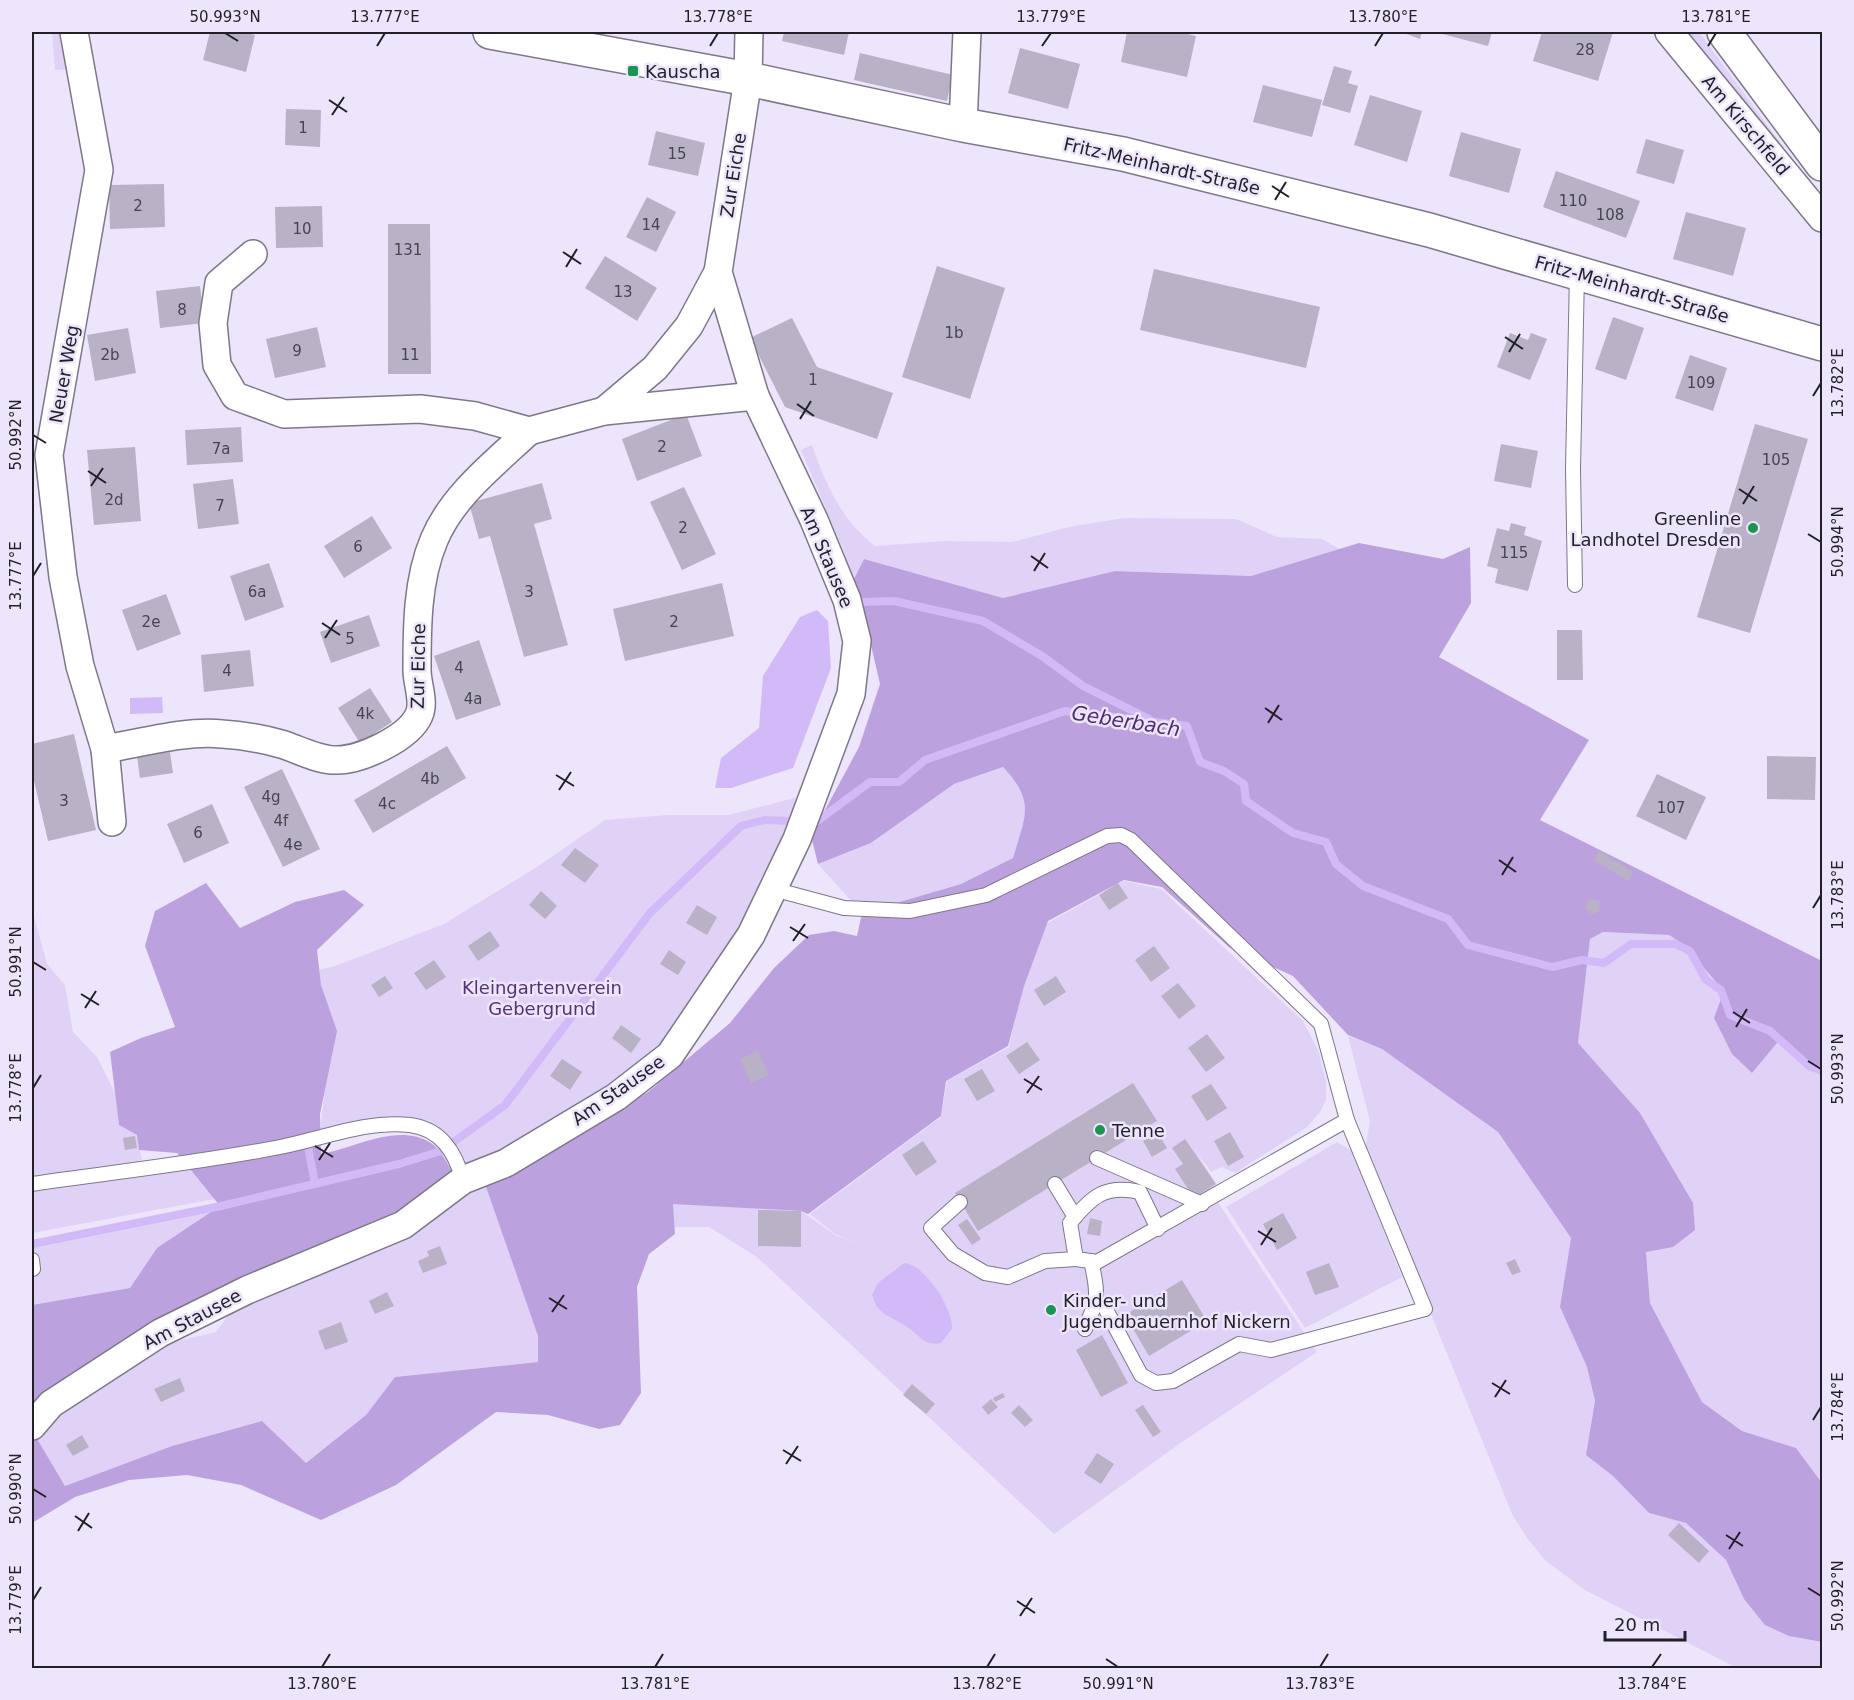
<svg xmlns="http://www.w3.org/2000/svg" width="1854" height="1700" font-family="'DejaVu Sans',sans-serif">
<rect width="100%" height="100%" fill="#ede5fb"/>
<g fill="#e0d2f7">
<path d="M52 32H65L71 69 55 70Z"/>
<path d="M1683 32H1699L1814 189Z"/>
<path d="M812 445C825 483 842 521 875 546L945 541 1012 542 1069 527 1124 518 1236 519 1277 537 1322 539 1340 549 1251 576 1115 571 1003 598 864 559 851 585 845 554 801 450Z"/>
<path d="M1003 767C1036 803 1025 816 1013 858L961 884 862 913 818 864 871 843 954 784Z"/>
<path d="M798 797C768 872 735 942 689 1008 680 1022 671 1042 658 1053 605 1101 519 1145 454 1174L433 1144 430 1121C392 1111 357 1123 320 1132L326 1081 319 970 338 965 444 924 540 865 605 820 667 815H729Z"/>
<path d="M1124 881 1161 889 1303 1021 1318 1050 1326 1081V1100L1320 1112 1307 1127 1235 1173 1222 1167 1211 1172 1194 1148 1219 1189 1215 1198 1317 1352 1182 1442 1054 1534 757 1257 709 1227H674L673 1203 801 1211 835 1235 858 1244 835 1234 810 1214 941 1117 947 1081 1009 1047 1035 930Z"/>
<path d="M32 909 47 964 65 985 73 1032 97 1057 115 1093 119 1125 137 1135 142 1160 32 1179Z"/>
<path d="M1603 932 1669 935 1683 944 1724 991 1732 1054 1752 1072 1781 1037 1822 1074V1483L1796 1448 1742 1431 1702 1402 1650 1303 1646 1251 1673 1247 1578 1043 1590 939Z"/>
<path d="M1348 1036 1382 1049 1498 1132 1571 1238 1560 1307 1587 1367 1595 1401 1587 1455 1613 1476 1649 1513 1686 1523 1726 1560 1744 1599 1789 1636 1822 1642V1668H1737L1585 1590 1546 1561 1527 1538 1512 1514 1365 1151 1370 1121Z"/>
<path d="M1337 1142 1352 1151 1402 1277 1305 1328 1226 1207Z"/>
<path d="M187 1166 215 1199 32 1233V1191Z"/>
<path d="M484 1181 538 1336V1362L395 1377 366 1415 306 1463 262 1421 172 1446 65 1486 36 1437 57 1412 156 1346 216 1332 236 1305Z"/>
<path d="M221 1206 157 1248 130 1288 32 1305V1244Z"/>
</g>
<g fill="#bba2df">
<path d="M1359 543 1443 559 1470 547 1471 603 1439 657 1589 740 1540 820 1822 961V1074L1781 1038 1752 1073 1732 1054 1714 1018 1724 991 1683 944 1669 935 1603 932 1590 939 1578 1043 1640 1113 1693 1203 1695 1230 1673 1247 1646 1252 1650 1303 1702 1402 1742 1431 1796 1448 1822 1483V1642L1789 1636 1765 1625 1744 1599 1726 1560 1686 1523 1649 1513 1613 1476 1586 1455 1595 1401 1587 1367 1560 1307 1571 1238 1498 1132 1382 1049 1348 1035 1293 976 1229 947 1162 887 1124 880 1048 921 1024 986 1008 1046 946 1081 941 1116 808 1214 801 1211 673 1204 675 1234 649 1254 637 1287 641 1393 620 1425 599 1429 548 1415 496 1412 396 1485 321 1520 241 1485 187 1475 129 1480 75 1497 32 1523V1444L36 1437 65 1486 172 1446 262 1421 306 1463 366 1415 395 1377 538 1362V1336L484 1181 503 1175 648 1092 730 1023 774 968 809 935 834 931 857 936 862 913 961 884 1013 858C1025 816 1036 802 1003 767L954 784 871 843 818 864 811 836 859 747 880 684 867 628 851 585 864 559 1003 598 1115 571 1251 576Z"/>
<path d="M206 883 240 928 295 902 344 890 364 905 317 950 321 985 337 1031 320 1114 321 1154C355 1148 398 1122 431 1143 440 1149 448 1165 454 1174L396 1220 32 1414V1305L130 1288 157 1248 220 1206 177 1153 139 1150 137 1135 119 1125 110 1052 141 1038 175 1027 145 946 155 911Z"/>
</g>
<g fill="#d2baf8">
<path d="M817 610 828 621 831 668 793 768 731 788H715L721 758 759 728 763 676 800 617Z"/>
<path d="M162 697 163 713 130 714V698Z"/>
<path d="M904 1263C924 1263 954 1310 952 1329L941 1343C924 1346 921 1337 909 1328 893 1316 878 1317 872 1295L878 1283Z"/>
</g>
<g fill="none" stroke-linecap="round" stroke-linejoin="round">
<g stroke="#d2baf8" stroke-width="8">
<path d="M855 605 863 602 894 601 983 621 1042 656 1083 686 1149 719"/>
<path d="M307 1141 315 1184"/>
<path d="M32 1244 221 1206 399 1164 441 1151 505 1105 650 913 741 826 764 820 816 822 870 782H899L925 760 1065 711 1187 726 1200 762 1224 771 1244 784 1246 801 1293 833 1326 842 1336 864 1363 886 1448 919 1468 945 1552 967 1582 960 1604 963 1631 944H1675L1690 951 1706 980 1721 990 1730 1015 1770 1031 1809 1066 1822 1071"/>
</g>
</g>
<g fill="#b9b1c6">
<path d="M210 32H243L255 35 246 72 203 60Z"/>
<path d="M784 32H849L844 55 782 41Z"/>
<path d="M1127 32H1178L1196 36 1187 77 1121 62Z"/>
<path d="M1401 32H1422L1420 39Z"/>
<path d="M1435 32H1492L1488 46Z"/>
<path d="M1542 32H1613L1598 81 1533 61Z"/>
<path d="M1020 48 1080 64 1068 109 1008 93Z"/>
<path d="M860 53 953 75 947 101 854 80Z"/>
<path d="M1334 66 1352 71 1348 83 1358 86 1350 113 1322 105Z"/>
<path d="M1263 85 1322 100 1312 137 1253 122Z"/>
<path d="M1370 95 1422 111 1407 162 1354 145Z"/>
<path d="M286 109 321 110 320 147 285 145Z"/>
<path d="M656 131 705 143 698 176 648 165Z"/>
<path d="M1461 132 1521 149 1509 193 1449 176Z"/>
<path d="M1646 139 1684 150 1674 184 1636 173Z"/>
<path d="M1556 171 1640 201 1626 238 1543 207Z"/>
<path d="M164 184 165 227 110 229 109 185Z"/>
<path d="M647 197 676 212 656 252 626 237Z"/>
<path d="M322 206 323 247 276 248 275 207Z"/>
<path d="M1686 212 1746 228 1733 276 1673 259Z"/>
<path d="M388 224H430L431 374H388Z"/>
<path d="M605 256 657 288 637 321 585 288Z"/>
<path d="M937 266 1005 288 970 399 902 377Z"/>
<path d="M1154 269 1320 307 1306 368 1140 330Z"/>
<path d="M200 286 204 323 160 328 156 291Z"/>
<path d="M1613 317 1644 328 1626 380 1595 369Z"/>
<path d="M792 318 817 367 893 393 877 439 785 407 750 338Z"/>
<path d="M317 327 326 367 275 378 266 339Z"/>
<path d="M128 328 136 373 95 381 87 335Z"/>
<path d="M1510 333 1528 340 1531 333 1547 339 1530 380 1497 367Z"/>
<path d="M1690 355 1727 368 1713 411 1675 398Z"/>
<path d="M686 414 702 456 637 481 622 439Z"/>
<path d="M1755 424 1808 439 1750 633 1697 617Z"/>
<path d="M241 427 243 462 187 465 185 430Z"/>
<path d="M1501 444 1538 451 1531 488 1494 481Z"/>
<path d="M135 447 141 521 94 525 87 450Z"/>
<path d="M233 479 239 524 198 529 193 484Z"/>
<path d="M542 483 552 519 534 524 568 645 524 657 490 536 479 539 469 503Z"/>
<path d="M684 487 716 554 682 570 650 502Z"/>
<path d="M372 516 392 548 344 578 324 546Z"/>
<path d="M1511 523 1526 527 1524 535 1542 541 1528 591 1495 583 1498 569 1487 566 1497 528 1509 531Z"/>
<path d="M269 563 284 607 245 621 230 576Z"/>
<path d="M722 583 734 636 625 661 613 609Z"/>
<path d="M166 594 181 634 137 651 122 610Z"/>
<path d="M369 615 380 646 331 663 320 632Z"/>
<path d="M1557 630H1582L1583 680H1557Z"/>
<path d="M479 640 501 705 456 720 434 656Z"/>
<path d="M250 650 254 686 204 692 201 655Z"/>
<path d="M370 688 392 722 360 743 338 708Z"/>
<path d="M74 734 96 830 48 841 32 772V744Z"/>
<path d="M447 746 466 778 373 833 354 800Z"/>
<path d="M170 752 173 773 140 778 137 757Z"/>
<path d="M1767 756 1816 757 1815 800 1767 799Z"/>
<path d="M282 769 320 849 283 867 244 787Z"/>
<path d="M1657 774 1706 797 1686 840 1636 816Z"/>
<path d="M212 804 229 843 184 863 167 824Z"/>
<path d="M575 848 599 865 585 883 561 865Z"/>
<path d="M1599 851 1634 872 1628 881 1594 860Z"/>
<path d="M1118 883 1128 898 1109 910 1099 895Z"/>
<path d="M541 891 557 906 545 919 529 905Z"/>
<path d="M1589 899 1599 901 1600 910 1592 915 1585 908Z"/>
<path d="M697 905 717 917 707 935 686 923Z"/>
<path d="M490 931 500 946 478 961 468 946Z"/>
<path d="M1154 946 1170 968 1151 982 1135 960Z"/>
<path d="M669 950 686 962 678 975 660 964Z"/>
<path d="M434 960 446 977 426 990 414 973Z"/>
<path d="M385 976 393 988 379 997 371 985Z"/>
<path d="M1056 976 1066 992 1044 1006 1034 990Z"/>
<path d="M1178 983 1196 1006 1179 1019 1161 996Z"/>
<path d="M621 1025 641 1039 631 1053 612 1038Z"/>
<path d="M1207 1034 1225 1058 1206 1072 1188 1048Z"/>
<path d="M1027 1042 1040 1060 1019 1074 1006 1056Z"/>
<path d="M758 1051 769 1075 751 1083 740 1059Z"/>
<path d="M562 1059 582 1072 570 1090 550 1076Z"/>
<path d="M982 1069 995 1091 977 1101 964 1079Z"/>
<path d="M1133 1083 1157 1121 978 1231 955 1193Z"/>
<path d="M1211 1084 1227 1108 1207 1121 1191 1096Z"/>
<path d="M1157 1132 1167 1148 1152 1157 1143 1141Z"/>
<path d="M1230 1132 1244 1157 1228 1166 1214 1141Z"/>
<path d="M135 1136 137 1148 125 1150 123 1138Z"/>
<path d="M1185 1139 1216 1184 1194 1198 1175 1169 1183 1164 1172 1148Z"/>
<path d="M923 1141 937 1162 916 1176 902 1155Z"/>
<path d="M758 1210 801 1211V1247L758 1246Z"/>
<path d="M1283 1213 1297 1238 1277 1250 1263 1224Z"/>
<path d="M1090 1218 1102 1221 1100 1236 1087 1234Z"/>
<path d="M967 1219 981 1239 972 1245 958 1225Z"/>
<path d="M440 1246 447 1264 423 1273 418 1261 429 1256 427 1251Z"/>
<path d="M1515 1259 1521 1272 1512 1275 1506 1263Z"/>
<path d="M1329 1263 1339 1287 1315 1295 1306 1272Z"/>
<path d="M1182 1280 1207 1321 1149 1356 1125 1315Z"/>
<path d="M387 1292 394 1306 375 1314 369 1301Z"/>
<path d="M341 1322 348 1342 325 1350 318 1331Z"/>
<path d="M1102 1335 1128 1383 1101 1397 1076 1350Z"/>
<path d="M180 1378 185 1391 161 1402 154 1389Z"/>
<path d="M912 1384 935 1404 926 1414 903 1395Z"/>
<path d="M1003 1393 1005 1397 995 1402 993 1398Z"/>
<path d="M991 1399 998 1407 988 1415 982 1407Z"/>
<path d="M1019 1405 1033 1420 1025 1427 1011 1413Z"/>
<path d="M1143 1405 1161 1432 1153 1437 1135 1410Z"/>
<path d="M82 1435 89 1447 73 1456 66 1445Z"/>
<path d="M1097 1453 1114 1464 1101 1484 1084 1473Z"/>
<path d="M1679 1523 1709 1551 1699 1563 1668 1535Z"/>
</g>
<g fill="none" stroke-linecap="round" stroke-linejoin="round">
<defs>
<g id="lane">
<path d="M1575 585 1573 469 1577 273"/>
<path d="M773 889 844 908 910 911 986 895 1107 836 1121 835 1131 840 1321 1024 1347 1120 1425 1309 1271 1350 1239 1344 1173 1381 1156 1383 1141 1375 1104 1306 1097 1301"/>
<path d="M1097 1158 1202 1204"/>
<path d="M32 1184C114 1172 198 1163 280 1147 321 1139 367 1120 410 1125 441 1129 455 1152 463 1180"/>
<path d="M1055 1184 1075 1217"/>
<path d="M960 1202 931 1228 953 1254 985 1273 1008 1277 1045 1261 1076 1259"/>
<path d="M1158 1229 1140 1192C1105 1184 1091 1197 1070 1223L1076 1259 1097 1262 1347 1120"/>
<path d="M32 1260 33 1269"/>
<path d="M1085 1329C1098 1298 1099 1295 1091 1261"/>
</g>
<g id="street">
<path d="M74 32 99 170 49 455 63 577 80 666 105 749 112 822"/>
<path d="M1669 32 1822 218"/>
<path d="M963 125 967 32"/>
<path d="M253 254 219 283 213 323 217 365 235 396 284 414 420 409 475 416 529 431 604 411 755 396"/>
<path d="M604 411 655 368 689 326 718 272"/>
<path d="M105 749C141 743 187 730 222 734 241 735 263 739 281 744 298 749 319 761 337 760 361 760 409 738 419 715 425 702 417 684 417 670 417 628 417 580 434 540 452 496 495 463 529 431"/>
<path d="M32 1426 51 1404 160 1333 247 1290 403 1225 463 1180 506 1163 616 1097 670 1055 751 935 797 839 851 694 857 641 847 600 814 520 755 396 718 272 748 79 749 32"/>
</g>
<g id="secondary">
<path d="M490 32 748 79 963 125 1123 154 1429 230 1822 344"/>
<path d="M1724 32 1822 164"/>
</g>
</defs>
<use href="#lane" stroke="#7e768a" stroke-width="16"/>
<use href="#street" stroke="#7e768a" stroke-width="30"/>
<use href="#secondary" stroke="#7e768a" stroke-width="36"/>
<use href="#lane" stroke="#fff" stroke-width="14"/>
<use href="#street" stroke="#fff" stroke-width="27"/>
<use href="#secondary" stroke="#fff" stroke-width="33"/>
</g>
<path fill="none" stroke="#221f27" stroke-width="2" d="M225 33 238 41M377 46 385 33M710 46 718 33M1042 46 1051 33M1375 46 1383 33M1708 46 1716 33M329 100 347 112M332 115 344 97M1272 186 1289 197M1275 200 1286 182M563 252 581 264M566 267 577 249M1505 337 1523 349M1509 352 1520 334M1813 396 1821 383M797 404 814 416M800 419 811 401M33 435 46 443M88 471 106 483M91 486 103 468M1739 489 1757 501M1743 504 1754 486M1808 534 1821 542M1031 556 1048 568M1034 571 1045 553M33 576 41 563M322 623 340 635M325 638 337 620M1265 708 1282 720M1268 723 1279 705M556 775 574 786M559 790 571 772M1499 860 1516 872M1502 875 1513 857M1813 908 1821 895M790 927 808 938M793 941 805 924M33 962 46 970M81 994 99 1005M85 1008 96 991M1733 1012 1750 1023M1736 1027 1747 1009M1808 1061 1821 1069M1024 1079 1042 1090M33 1088 41 1075M1027 1093 1039 1076M315 1146 333 1157M319 1160 330 1143M1258 1231 1276 1242M1261 1245 1272 1228M549 1298 567 1309M552 1312 564 1295M1492 1383 1510 1394M1495 1397 1506 1380M1813 1420 1821 1407M783 1450 801 1461M786 1464 798 1446M33 1489 46 1497M75 1516 92 1528M78 1531 89 1513M1726 1535 1743 1546M1729 1549 1740 1532M1808 1588 1821 1596M33 1600 41 1587M1017 1601 1035 1613M1020 1616 1032 1598M1106 1659 1118 1667M322 1667 330 1654M655 1667 663 1654M987 1667 995 1654M1320 1667 1328 1654M1652 1667 1661 1654"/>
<g fill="#1a9450" stroke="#ede5fb" stroke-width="2">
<rect x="627" y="65" width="12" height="12" rx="3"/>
<circle cx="1753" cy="528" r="6"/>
<circle cx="1100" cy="1130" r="6"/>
<circle cx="1051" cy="1310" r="6"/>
</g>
<g text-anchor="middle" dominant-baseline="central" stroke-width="5" stroke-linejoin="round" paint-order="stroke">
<g font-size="15" fill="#48444f">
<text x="1585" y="50">28</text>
<text x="303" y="128">1</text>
<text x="677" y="154">15</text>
<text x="1573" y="201">110</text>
<text x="138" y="206">2</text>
<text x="1610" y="215">108</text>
<text x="651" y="225">14</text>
<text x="302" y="229">10</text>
<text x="408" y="250">131</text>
<text x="623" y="292">13</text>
<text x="182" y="310">8</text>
<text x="954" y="333">1b</text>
<text x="297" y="351">9</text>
<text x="110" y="355">2b</text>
<text x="410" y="355">11</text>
<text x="813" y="380">1</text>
<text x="1701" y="383">109</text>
<text x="662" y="447">2</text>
<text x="221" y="449">7a</text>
<text x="1776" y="460">105</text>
<text x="114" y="500">2d</text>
<text x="220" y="506">7</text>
<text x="683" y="528">2</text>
<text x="358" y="547">6</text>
<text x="1514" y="553">115</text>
<text x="257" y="592">6a</text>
<text x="529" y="592">3</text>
<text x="151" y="622">2e</text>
<text x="674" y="622">2</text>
<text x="350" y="639">5</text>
<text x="459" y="668">4</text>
<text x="227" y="671">4</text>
<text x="473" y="699">4a</text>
<text x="365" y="714">4k</text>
<text x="430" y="779">4b</text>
<text x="271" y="797">4g</text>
<text x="64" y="801">3</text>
<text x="387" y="804">4c</text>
<text x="1671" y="808">107</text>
<text x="281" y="821">4f</text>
<text x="198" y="833">6</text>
<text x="293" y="845">4e</text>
</g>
<g font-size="18" fill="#221f27" stroke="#ede5fb" text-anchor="start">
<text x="645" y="71">Kauscha</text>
<text x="1741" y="518" text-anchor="end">Greenline<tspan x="1741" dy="21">Landhotel Dresden</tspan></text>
<text x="1112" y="1130">Tenne</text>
<text x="1063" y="1300">Kinder- und<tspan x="1063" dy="21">Jugendbauernhof Nickern</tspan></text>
</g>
<g font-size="18" fill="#221f27" stroke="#ede5fb">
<text transform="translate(1746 125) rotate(50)">Am Kirschfeld</text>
<text transform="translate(1162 166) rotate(13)">Fritz-Meinhardt-Straße</text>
<text transform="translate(733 175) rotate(-81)">Zur Eiche</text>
<text transform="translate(1632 289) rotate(16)">Fritz-Meinhardt-Straße</text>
<text transform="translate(64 374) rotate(-80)">Neuer Weg</text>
<text transform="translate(827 557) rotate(67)">Am Stausee</text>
<text transform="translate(418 666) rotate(-89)">Zur Eiche</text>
<text transform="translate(618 1090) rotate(-35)">Am Stausee</text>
<text transform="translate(192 1319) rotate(-28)">Am Stausee</text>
</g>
<g font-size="18" fill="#53327a" stroke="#ede5fb">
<text x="542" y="987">Kleingartenverein<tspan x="542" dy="21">Gebergrund</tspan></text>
</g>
<g font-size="20" font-style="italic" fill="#4f2d75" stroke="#ede5fb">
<text transform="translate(1126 721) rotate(9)">Geberbach</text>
</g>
</g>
<rect width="1854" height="1700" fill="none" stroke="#ede5fb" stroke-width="66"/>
<path d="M1605 1631v9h80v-9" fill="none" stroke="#221f27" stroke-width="3"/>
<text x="1614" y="1631" font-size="18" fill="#221f27" stroke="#ede5fb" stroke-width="4.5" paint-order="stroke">20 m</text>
<rect x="33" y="33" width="1788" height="1634" fill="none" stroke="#221f27" stroke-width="2"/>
<g font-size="15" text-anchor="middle" fill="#221f27">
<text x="225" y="22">50.993°N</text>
<text x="385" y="22">13.777°E</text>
<text x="718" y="22">13.778°E</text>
<text x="1051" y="22">13.779°E</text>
<text x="1383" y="22">13.780°E</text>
<text x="1716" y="22">13.781°E</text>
<text transform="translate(1838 383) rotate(-90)" y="5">13.782°E</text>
<text transform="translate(16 435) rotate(-90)" y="5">50.992°N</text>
<text transform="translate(1838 542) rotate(-90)" y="5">50.994°N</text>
<text transform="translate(16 576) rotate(-90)" y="5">13.777°E</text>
<text transform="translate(1838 895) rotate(-90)" y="5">13.783°E</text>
<text transform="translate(16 962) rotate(-90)" y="5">50.991°N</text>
<text transform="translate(1838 1069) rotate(-90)" y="5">50.993°N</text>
<text transform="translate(16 1088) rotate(-90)" y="5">13.778°E</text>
<text transform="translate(1838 1407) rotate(-90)" y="5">13.784°E</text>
<text transform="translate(16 1489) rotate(-90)" y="5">50.990°N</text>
<text transform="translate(1838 1596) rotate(-90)" y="5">50.992°N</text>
<text transform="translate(16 1600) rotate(-90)" y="5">13.779°E</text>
<text x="322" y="1689">13.780°E</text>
<text x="655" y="1689">13.781°E</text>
<text x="987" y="1689">13.782°E</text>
<text x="1118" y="1689">50.991°N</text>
<text x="1320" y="1689">13.783°E</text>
<text x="1652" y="1689">13.784°E</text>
</g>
</svg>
